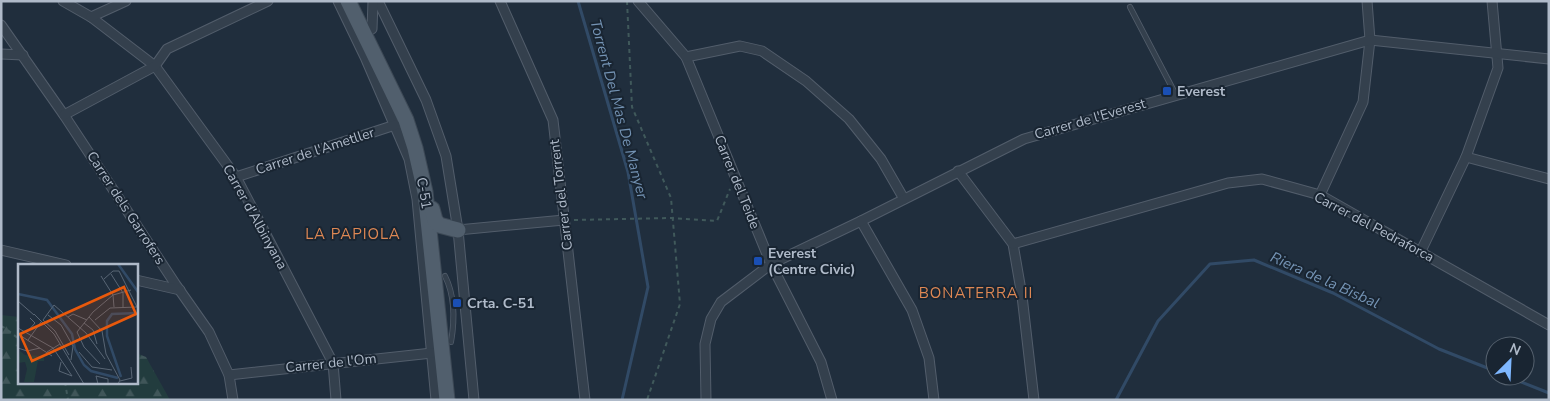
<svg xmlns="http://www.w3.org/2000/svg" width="1550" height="401" font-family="'Nunito Sans',sans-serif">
<defs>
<pattern id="forest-firs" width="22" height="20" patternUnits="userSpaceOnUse" patternTransform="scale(1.25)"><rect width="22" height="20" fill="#223c3e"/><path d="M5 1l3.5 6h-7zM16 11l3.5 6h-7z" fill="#405659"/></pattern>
</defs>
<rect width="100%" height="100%" fill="#202e3d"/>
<path fill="url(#forest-firs)" d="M1 315 19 317V382H136V353L146 357 170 400H1Z"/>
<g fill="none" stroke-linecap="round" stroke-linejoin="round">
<g stroke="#314a66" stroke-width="3">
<path d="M578 1 628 172 648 287 622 400"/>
<path d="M1506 376 1549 393"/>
<path d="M1116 400 1158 321 1210 264 1254 260 1333 293 1439 349 1495 371"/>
</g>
<defs>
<g id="lane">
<path d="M1130 7 1176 95"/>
<path d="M445 276C455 296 455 319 451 342"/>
</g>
<g id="street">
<path d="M63 1 91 17 155 66 236 177 333 363 336 400"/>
<path d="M338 1 365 57 409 159 417 199 436 400"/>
<path d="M378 1 426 100 446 156 458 230 474 400"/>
<path d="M500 1 553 120 585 400"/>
<path d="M638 1 686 57 771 264 821 362 832 400"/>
<path d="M91 17 126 1"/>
<path d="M1 25 64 115 176 285 209 332 229 375 233 400"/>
<path d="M372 29 373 1"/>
<path d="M1 54 23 55"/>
<path d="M686 57 740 46 762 51 806 81 849 119 881 159 904 199"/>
<path d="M64 115 155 66 167 49 268 1"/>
<path d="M1466 157 1549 179"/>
<path d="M958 171 1013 244 1022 296 1034 400"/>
<path d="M236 177 395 125"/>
<path d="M1320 195 1363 102 1370 40 1367 1"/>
<path d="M861 221 912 310 929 358 934 400"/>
<path d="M458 230 564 220"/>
<path d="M1013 244 1228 183 1262 179 1320 195 1549 325"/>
<path d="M1 250 66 265"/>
<path d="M1421 251 1466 157 1498 68 1492 1"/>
<path d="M136 280 180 290"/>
<path d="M229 375 432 353"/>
<path d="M706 400 705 344 711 319 721 302 771 264 861 221 1024 139 1370 40 1549 59"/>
</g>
<g id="primary">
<path d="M348 1 406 120 415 148 425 192 447 400"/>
<path d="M432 209 435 220 439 225 458 230"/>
</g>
</defs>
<use href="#lane" stroke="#525d6b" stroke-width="6"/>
<use href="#street" stroke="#525d6b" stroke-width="11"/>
<use href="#primary" stroke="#3d4956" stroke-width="17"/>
<g stroke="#40595b" stroke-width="2" stroke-dasharray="4 4" stroke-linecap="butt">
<path d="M627 1 632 107 671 198 680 304 647 400"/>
<path d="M574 220 672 218 717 221 730 189"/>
<path d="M1 326 5 328 19 339"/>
<path d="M65 382 68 400"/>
</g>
<use href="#lane" stroke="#34404d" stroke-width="4.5"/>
<use href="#street" stroke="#34404d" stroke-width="9"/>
<use href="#primary" stroke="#515f6d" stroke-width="15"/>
</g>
<g fill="#1a4fb4" stroke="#192532" stroke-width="2">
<rect x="1162" y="86" width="10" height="10" rx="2.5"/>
<rect x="753" y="256" width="10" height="10" rx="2.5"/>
<rect x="452" y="298" width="10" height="10" rx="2.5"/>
</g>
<g text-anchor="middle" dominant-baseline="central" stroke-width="4" stroke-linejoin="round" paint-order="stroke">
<g font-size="14" font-weight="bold" fill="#afbac9" stroke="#192532" text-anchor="start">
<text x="1177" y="91">Everest</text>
<text x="768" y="253">Everest<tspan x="768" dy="16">(Centre Civic)</tspan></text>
<text x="467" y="303">Crta. C-51</text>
</g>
<g font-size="14" fill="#afbac9" stroke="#192532">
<text transform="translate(1090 119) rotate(-16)">Carrer de l'Everest</text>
<text transform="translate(315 151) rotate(-18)">Carrer de l'Ametller</text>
<text transform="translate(737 182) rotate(68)">Carrer del Teide</text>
<text transform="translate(424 193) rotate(80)">C-51</text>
<text transform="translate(561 195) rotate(-97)">Carrer del Torrent</text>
<text transform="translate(126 208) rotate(57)">Carrer dels Garrofers</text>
<text transform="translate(255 217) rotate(61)">Carrer d'Albinyana</text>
<text transform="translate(1374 227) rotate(28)">Carrer del Pedraforca</text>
<text transform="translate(331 363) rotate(-6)">Carrer de l'Om</text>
</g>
<g font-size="15" font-style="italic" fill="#7493b4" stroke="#192532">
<text transform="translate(619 109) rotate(75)">Torrent Del Mas De Manyer</text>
<text transform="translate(1325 280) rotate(24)">Riera de la Bisbal</text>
</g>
<g font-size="15" letter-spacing="1" fill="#df8854" stroke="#192532">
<text x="353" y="234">LA PAPIOLA</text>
<text x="976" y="293">BONATERRA II</text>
</g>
</g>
<g transform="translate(18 264)">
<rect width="120" height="120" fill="#202e3d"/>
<path d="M2 87 7 91 26 92V97H20L16 118H6L9 105 7 98 0 99Z" fill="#223c3e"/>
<path fill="none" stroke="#314a66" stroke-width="2.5" d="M100 0 120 28M0 30 29 36 54 70 57 85 66 101 73 107 100 114M103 113 89 72V57L94 50 120 49"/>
<path fill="none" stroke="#596675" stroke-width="1" d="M93 10 105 29V44M83 12 95 31 96 43M0 37 16 51M16 50 36 70 66 120M30 51 43 61 55 82 53 96M50 53 55 50 69 56M71 53 84 67 88 90 102 116 100 120M25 56 36 41 68 69 87 95M25 56 37 67 51 91M77 56 92 44 119 43 101 7H95L86 15M66 59 75 66 79 80M0 64 35 84 54 112M9 68 17 59 12 54M0 70 34 92M10 76 23 58M0 84 9 87 22 84M29 88 42 80M61 88 74 103 94 106M43 98 41 107 54 112M82 100 66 83 59 68 75 48 95 31 113 26M102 117 114 114 113 103M80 120 78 112 90 115V120"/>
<path fill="#e8590c" fill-opacity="0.15" stroke="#e8590c" stroke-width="2.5" d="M106 23 118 50 14 97 2 70Z"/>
<rect width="120" height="120" fill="none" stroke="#afbac9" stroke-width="2.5"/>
</g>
<rect width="1550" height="401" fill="none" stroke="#afbac9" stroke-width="5"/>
<g transform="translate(1510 361) rotate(24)"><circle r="24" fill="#192532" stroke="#55616e"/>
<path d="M0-4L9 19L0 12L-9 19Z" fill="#7eb7ff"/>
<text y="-8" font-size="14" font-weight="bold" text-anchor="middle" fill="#afbac9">N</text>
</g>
</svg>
